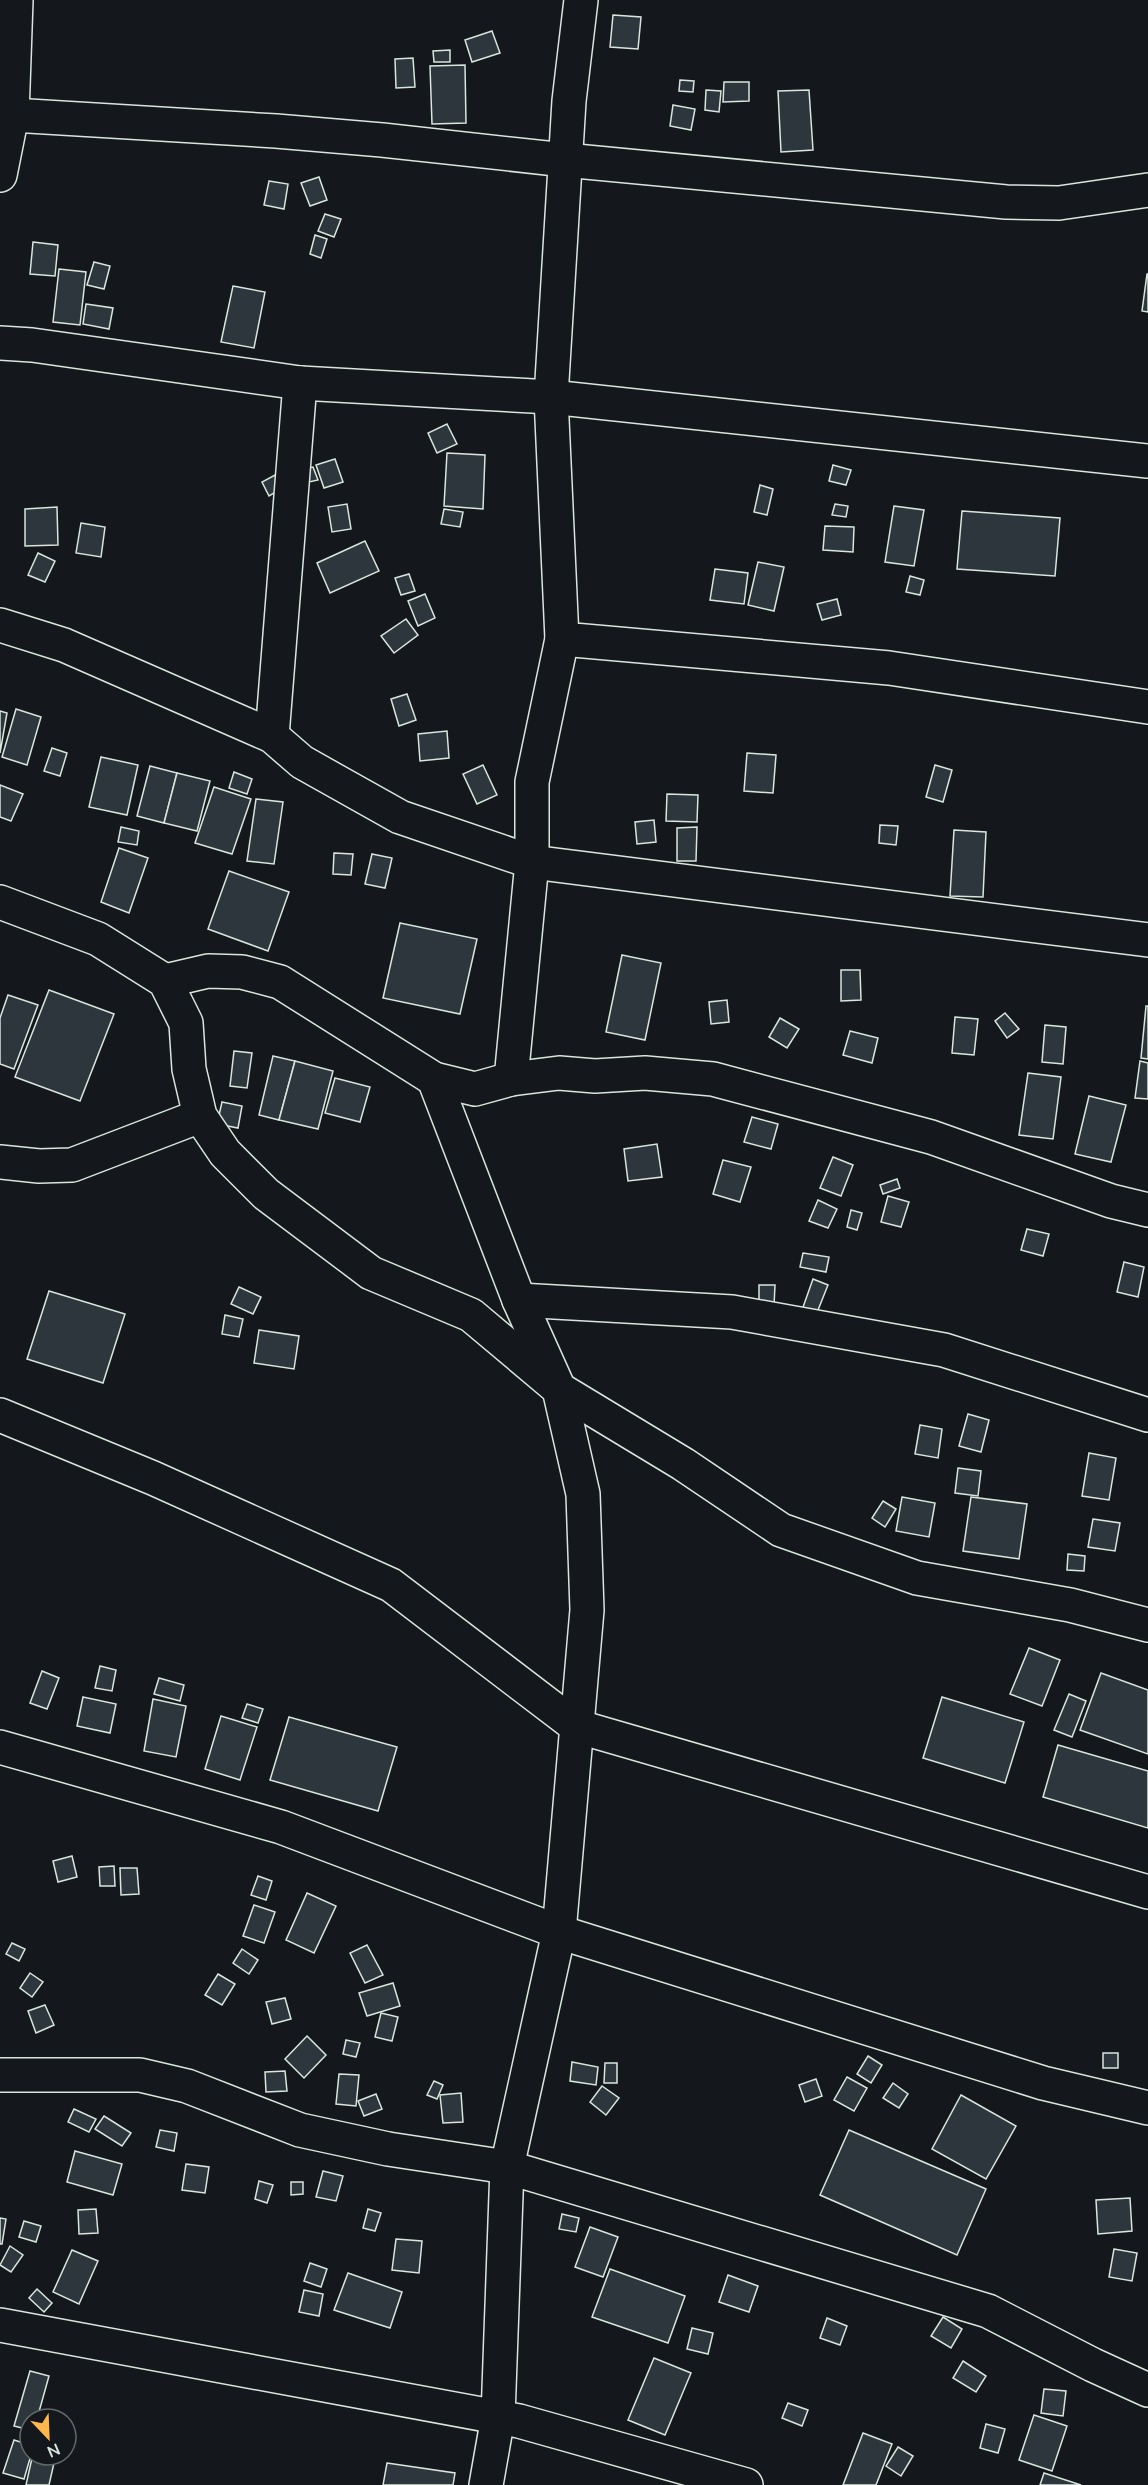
<svg xmlns="http://www.w3.org/2000/svg" width="1148" height="2485" font-family="Mulish,sans-serif">
<rect width="100%" height="100%" fill="#14181c"/>
<g fill="#2c363c" stroke="#d8e6dc" stroke-width="1.5">
<path d="M613 15 641 17 638 49 610 47Z"/>
<path d="M492 31 500 53 472 62 465 40Z"/>
<path d="M450 50V62H434L433 51Z"/>
<path d="M413 58 415 87 396 88 395 59Z"/>
<path d="M465 65 466 123 432 124 430 66Z"/>
<path d="M680 80 694 81 693 92 679 91Z"/>
<path d="M724 82H749V101L723 102Z"/>
<path d="M706 90 721 91 719 112 705 110Z"/>
<path d="M809 90 813 150 781 152 778 91Z"/>
<path d="M673 105 695 109 691 130 670 126Z"/>
<path d="M319 177 327 200 310 206 301 183Z"/>
<path d="M269 181 288 184 284 209 264 205Z"/>
<path d="M325 214 341 219 334 237 318 231Z"/>
<path d="M315 235 327 239 321 258 310 254Z"/>
<path d="M33 242 58 245 55 276 30 274Z"/>
<path d="M94 262 110 266 104 289 87 285Z"/>
<path d="M59 269 86 272 80 325 53 322Z"/>
<path d="M1147 274H1148V312L1142 311Z"/>
<path d="M233 286 265 292 254 348 221 342Z"/>
<path d="M86 304 113 308 109 329 83 324Z"/>
<path d="M447 424 457 444 437 453 428 433Z"/>
<path d="M447 453 485 455 483 509 444 506Z"/>
<path d="M335 459 343 482 324 488 316 465Z"/>
<path d="M833 465 851 470 846 485 829 481Z"/>
<path d="M313 467 318 480 309 482 304 469Z"/>
<path d="M275 475 281 489 269 496 262 482Z"/>
<path d="M760 485 773 489 767 515 754 512Z"/>
<path d="M347 504 351 529 332 532 328 507Z"/>
<path d="M835 504 848 506 846 517 832 515Z"/>
<path d="M894 506 924 510 914 566 885 562Z"/>
<path d="M57 507 58 545 25 546V509Z"/>
<path d="M444 509 463 512 460 527 441 524Z"/>
<path d="M962 511 1060 518 1055 576 957 569Z"/>
<path d="M81 523 105 527 101 557 76 553Z"/>
<path d="M825 526 854 527 853 552 823 550Z"/>
<path d="M365 541 379 571 330 593 317 563Z"/>
<path d="M38 553 55 561 45 582 28 575Z"/>
<path d="M758 562 784 567 774 611 748 605Z"/>
<path d="M715 569 748 573 744 604 710 600Z"/>
<path d="M409 574 415 591 401 595 395 578Z"/>
<path d="M910 576 924 580 920 595 906 592Z"/>
<path d="M425 594 435 618 418 626 408 601Z"/>
<path d="M837 599 841 615 822 620 817 604Z"/>
<path d="M406 619 418 635 394 653 381 636Z"/>
<path d="M407 694 416 720 399 726 391 699Z"/>
<path d="M16 709 41 717 27 765 2 757Z"/>
<path d="M0 711 7 713 0 753Z"/>
<path d="M447 731 449 758 420 761 418 734Z"/>
<path d="M52 748 67 753 60 776 44 771Z"/>
<path d="M747 753 776 755 773 793 744 791Z"/>
<path d="M101 757 138 765 127 815 89 807Z"/>
<path d="M483 765 497 795 477 804 463 774Z"/>
<path d="M935 765 952 770 943 802 926 797Z"/>
<path d="M150 766 177 773 164 823 137 816Z"/>
<path d="M234 772 252 779 247 794 229 788Z"/>
<path d="M177 773 210 781 197 831 164 823Z"/>
<path d="M0 785 23 794 11 821 0 817Z"/>
<path d="M214 787 251 799 232 854 195 843Z"/>
<path d="M667 794 698 795 697 822 666 821Z"/>
<path d="M256 799 283 802 274 864 247 861Z"/>
<path d="M654 820 656 842 637 844 635 822Z"/>
<path d="M880 825 898 826 896 845 879 843Z"/>
<path d="M121 827 139 831 137 845 118 842Z"/>
<path d="M697 827 696 861H677V828Z"/>
<path d="M954 830 986 832 983 897 950 896Z"/>
<path d="M119 848 148 858 129 913 101 902Z"/>
<path d="M334 853 353 854 351 875 333 874Z"/>
<path d="M372 854 392 858 385 888 365 884Z"/>
<path d="M229 871 289 892 268 951 208 929Z"/>
<path d="M400 923 477 939 460 1014 383 998Z"/>
<path d="M622 955 661 963 645 1040 606 1032Z"/>
<path d="M841 970H860L861 1000 841 1001Z"/>
<path d="M49 990 114 1014 80 1101 15 1077Z"/>
<path d="M8 995 38 1005 14 1069 0 1064V1018Z"/>
<path d="M727 1000 729 1022 711 1024 709 1002Z"/>
<path d="M1146 1006H1148V1059L1141 1058Z"/>
<path d="M1005 1013 1019 1029 1007 1038 995 1021Z"/>
<path d="M955 1017 978 1019 974 1055 952 1053Z"/>
<path d="M780 1018 799 1029 787 1048 769 1037Z"/>
<path d="M1045 1025 1066 1027 1063 1064 1042 1062Z"/>
<path d="M850 1031 878 1038 872 1063 843 1055Z"/>
<path d="M234 1051 252 1053 247 1088 230 1086Z"/>
<path d="M273 1056 295 1061 279 1120 259 1115Z"/>
<path d="M295 1061 333 1071 318 1129 279 1120Z"/>
<path d="M1140 1061 1148 1063V1099L1135 1098Z"/>
<path d="M1028 1073 1061 1077 1053 1139 1019 1135Z"/>
<path d="M335 1078 370 1087 360 1122 325 1113Z"/>
<path d="M1089 1096 1126 1105 1111 1162 1075 1154Z"/>
<path d="M222 1102 242 1106 238 1128 217 1124Z"/>
<path d="M752 1117 778 1124 771 1149 744 1142Z"/>
<path d="M657 1144 662 1177 628 1181 624 1149Z"/>
<path d="M833 1157 853 1165 841 1196 820 1188Z"/>
<path d="M723 1160 751 1167 740 1202 713 1194Z"/>
<path d="M897 1179 900 1188 883 1194 880 1185Z"/>
<path d="M888 1196 909 1202 901 1227 881 1222Z"/>
<path d="M818 1200 837 1209 828 1228 809 1221Z"/>
<path d="M851 1210 862 1213 857 1230 847 1227Z"/>
<path d="M1027 1229 1049 1234 1043 1256 1021 1250Z"/>
<path d="M803 1253 829 1257 826 1272 800 1267Z"/>
<path d="M1124 1262 1144 1267 1138 1297 1117 1292Z"/>
<path d="M813 1279 828 1285 816 1315 802 1310Z"/>
<path d="M759 1285H775L774 1306H759Z"/>
<path d="M239 1287 261 1297 253 1314 231 1304Z"/>
<path d="M49 1291 125 1314 103 1383 27 1359Z"/>
<path d="M225 1315 243 1319 239 1337 222 1334Z"/>
<path d="M259 1330 299 1336 294 1369 254 1363Z"/>
<path d="M968 1414 989 1420 981 1452 959 1446Z"/>
<path d="M920 1425 942 1429 938 1458 915 1454Z"/>
<path d="M1089 1453 1116 1458 1109 1500 1082 1496Z"/>
<path d="M958 1468 981 1471 978 1496 955 1493Z"/>
<path d="M902 1497 935 1503 929 1537 896 1531Z"/>
<path d="M971 1497 1027 1504 1019 1559 963 1551Z"/>
<path d="M883 1501 896 1509 885 1527 872 1518Z"/>
<path d="M1093 1519 1120 1523 1115 1551 1088 1547Z"/>
<path d="M1068 1554 1085 1556 1084 1571 1067 1570Z"/>
<path d="M1029 1648 1060 1660 1042 1706 1010 1694Z"/>
<path d="M100 1666 116 1670 112 1691 95 1688Z"/>
<path d="M42 1671 59 1678 47 1709 30 1703Z"/>
<path d="M1101 1673 1148 1690V1754L1080 1730Z"/>
<path d="M159 1678 184 1685 180 1701 154 1694Z"/>
<path d="M1069 1694 1086 1701 1072 1737 1054 1730Z"/>
<path d="M83 1697 116 1704 110 1733 77 1726Z"/>
<path d="M942 1697 1024 1722 1005 1783 923 1758Z"/>
<path d="M153 1699 186 1706 176 1757 144 1751Z"/>
<path d="M247 1704 263 1709 258 1723 242 1718Z"/>
<path d="M221 1716 257 1727 240 1780 205 1769Z"/>
<path d="M289 1717 397 1747 378 1811 270 1780Z"/>
<path d="M1058 1745 1148 1771V1828L1043 1797Z"/>
<path d="M72 1856 77 1877 58 1882 53 1861Z"/>
<path d="M114 1866 115 1886H100L99 1867Z"/>
<path d="M120 1868H137L139 1894 121 1895Z"/>
<path d="M258 1876 272 1881 266 1900 251 1895Z"/>
<path d="M307 1893 336 1906 314 1953 286 1940Z"/>
<path d="M254 1905 275 1912 264 1943 243 1936Z"/>
<path d="M12 1943 25 1949 19 1961 6 1954Z"/>
<path d="M367 1945 383 1975 365 1983 350 1953Z"/>
<path d="M242 1949 258 1960 249 1974 233 1963Z"/>
<path d="M30 1973 43 1982 32 1997 20 1988Z"/>
<path d="M218 1974 235 1984 222 2005 205 1995Z"/>
<path d="M393 1983 400 2006 367 2016 359 1993Z"/>
<path d="M285 1998 291 2019 272 2024 266 2002Z"/>
<path d="M45 2005 54 2025 36 2033 28 2011Z"/>
<path d="M381 2013 398 2017 392 2041 375 2037Z"/>
<path d="M307 2036 326 2055 304 2078 285 2059Z"/>
<path d="M346 2040 360 2043 356 2057 343 2054Z"/>
<rect x="1103" y="2053" width="15" height="15"/>
<path d="M868 2056 882 2065 871 2083 857 2074Z"/>
<path d="M572 2062 598 2067 596 2085 570 2081Z"/>
<path d="M605 2063H617V2083H604Z"/>
<path d="M285 2071 287 2091 266 2092 265 2072Z"/>
<path d="M339 2074 359 2075 356 2106 336 2104Z"/>
<path d="M847 2077 867 2088 854 2111 834 2100Z"/>
<path d="M816 2079 822 2096 805 2102 799 2085Z"/>
<path d="M434 2081 443 2085 437 2099 427 2095Z"/>
<path d="M893 2083 908 2094 899 2108 883 2098Z"/>
<path d="M602 2086 619 2098 606 2115 590 2102Z"/>
<path d="M461 2093 463 2122 443 2123 440 2095Z"/>
<path d="M376 2094 382 2109 364 2116 358 2101Z"/>
<path d="M961 2095 1016 2126 986 2179 932 2149Z"/>
<path d="M74 2109 96 2119 89 2132 68 2122Z"/>
<path d="M104 2116 131 2133 122 2146 95 2129Z"/>
<path d="M160 2130 177 2133 174 2151 156 2147Z"/>
<path d="M849 2130 986 2189 957 2255 820 2195Z"/>
<path d="M75 2151 122 2164 113 2195 67 2182Z"/>
<path d="M186 2164 209 2167 205 2193 182 2190Z"/>
<path d="M323 2171 343 2176 336 2201 316 2197Z"/>
<path d="M259 2181 273 2185 267 2203 255 2199Z"/>
<path d="M291 2182H303V2194L291 2195Z"/>
<path d="M1130 2198 1132 2231 1098 2234 1096 2200Z"/>
<path d="M96 2209 98 2233 79 2234 78 2210Z"/>
<path d="M368 2209 381 2213 375 2231 363 2228Z"/>
<path d="M562 2214 579 2218 576 2232 559 2229Z"/>
<path d="M0 2218 6 2219 2 2244H0Z"/>
<path d="M24 2221 41 2226 36 2242 19 2237Z"/>
<path d="M590 2227 618 2237 603 2277 575 2267Z"/>
<path d="M396 2239 422 2241 419 2273 392 2270Z"/>
<path d="M10 2246 23 2255 11 2272 0 2265Z"/>
<path d="M1114 2249 1137 2253 1132 2281 1109 2277Z"/>
<path d="M72 2250 98 2261 79 2304 53 2292Z"/>
<path d="M310 2263 327 2269 321 2287 304 2281Z"/>
<path d="M610 2269 685 2296 668 2343 592 2317Z"/>
<path d="M348 2273 402 2292 390 2328 334 2310Z"/>
<path d="M728 2275 758 2286 749 2312 719 2302Z"/>
<path d="M37 2289 52 2303 44 2312 29 2298Z"/>
<path d="M304 2290 323 2294 319 2316 299 2312Z"/>
<path d="M943 2317 962 2329 951 2348 931 2336Z"/>
<path d="M827 2318 847 2326 840 2345 820 2338Z"/>
<path d="M692 2328 713 2333 708 2354 687 2349Z"/>
<path d="M654 2358 691 2373 665 2435 628 2420Z"/>
<path d="M963 2361 986 2376 976 2392 953 2378Z"/>
<path d="M30 2371 49 2376 37 2419H30V2430L14 2426Z"/>
<path d="M1044 2389 1066 2391 1063 2416 1041 2413Z"/>
<path d="M788 2403 808 2410 802 2426 782 2418Z"/>
<path d="M1034 2415 1067 2426 1052 2471 1019 2460Z"/>
<path d="M986 2424 1005 2429 998 2453 980 2448Z"/>
<path d="M863 2433 892 2444 876 2485H843Z"/>
<path d="M14 2440 30 2445 31 2455 24 2479 3 2473Z"/>
<path d="M898 2447 913 2456 901 2476 886 2466Z"/>
<path d="M32 2458 54 2463 49 2485H26Z"/>
<path d="M387 2463 455 2473 453 2485H383Z"/>
<path d="M1044 2473 1081 2485H1040Z"/>
</g>
<g fill="none" stroke-linecap="round" stroke-linejoin="round">
<defs>
<g id="minor">
<path d="M581 0 569 101 551 397 562 639 889 668 1148 707"/>
<path d="M12 115 276 131 382 140 565 160 1006 202 1059 203 1148 190"/>
<path d="M0 175 12 115 16 0"/>
<path d="M0 343 32 345 300 383 551 397 1148 461"/>
<path d="M0 625 64 645 272 736 302 762 400 817 532 862 511 1079"/>
<path d="M562 639 532 782V862L1148 940"/>
<path d="M272 736 300 383"/>
<path d="M0 902 98 939 165 981 186 1023 189 1069 200 1116 225 1153 266 1194 371 1273 471 1315 559 1389 583 1494 587 1610 559 1932 507 2167 498 2417 486 2485"/>
<path d="M165 981 208 971 242 972 280 982 434 1079 475 1089 511 1079 559 1073 595 1076 645 1073 713 1079 931 1137 1111 1201 1148 1210"/>
<path d="M434 1079 519 1300 559 1389 683 1464 781 1530 917 1578 1070 1605 1148 1625"/>
<path d="M0 1162 39 1166 72 1165 200 1116"/>
<path d="M519 1300 732 1312 944 1350 1148 1415"/>
<path d="M0 1415 153 1478 391 1585 576 1726 1148 1892"/>
<path d="M0 1747 281 1827 559 1932 1043 2083 1148 2108"/>
<path d="M0 2075H140L187 2086 300 2130 388 2149 507 2167 988 2311 1093 2365 1148 2390"/>
<path d="M0 2325 519 2421 746 2485"/>
</g>
</defs>
<use href="#minor" stroke="#d8e6dc" stroke-width="36"/>
<use href="#minor" stroke="#14181c" stroke-width="33"/>
</g>
<g transform="translate(48 2437) rotate(157)"><circle r="28" fill="#14181c" stroke="#626a69" stroke-width="1.5"/>
<path d="M0-4.5L10 22L0 15L-10 22Z" fill="#ffb74d"/>
<text y="-9" font-size="16" font-weight="bold" text-anchor="middle" fill="#d8e6dc">N</text>
</g>
</svg>
